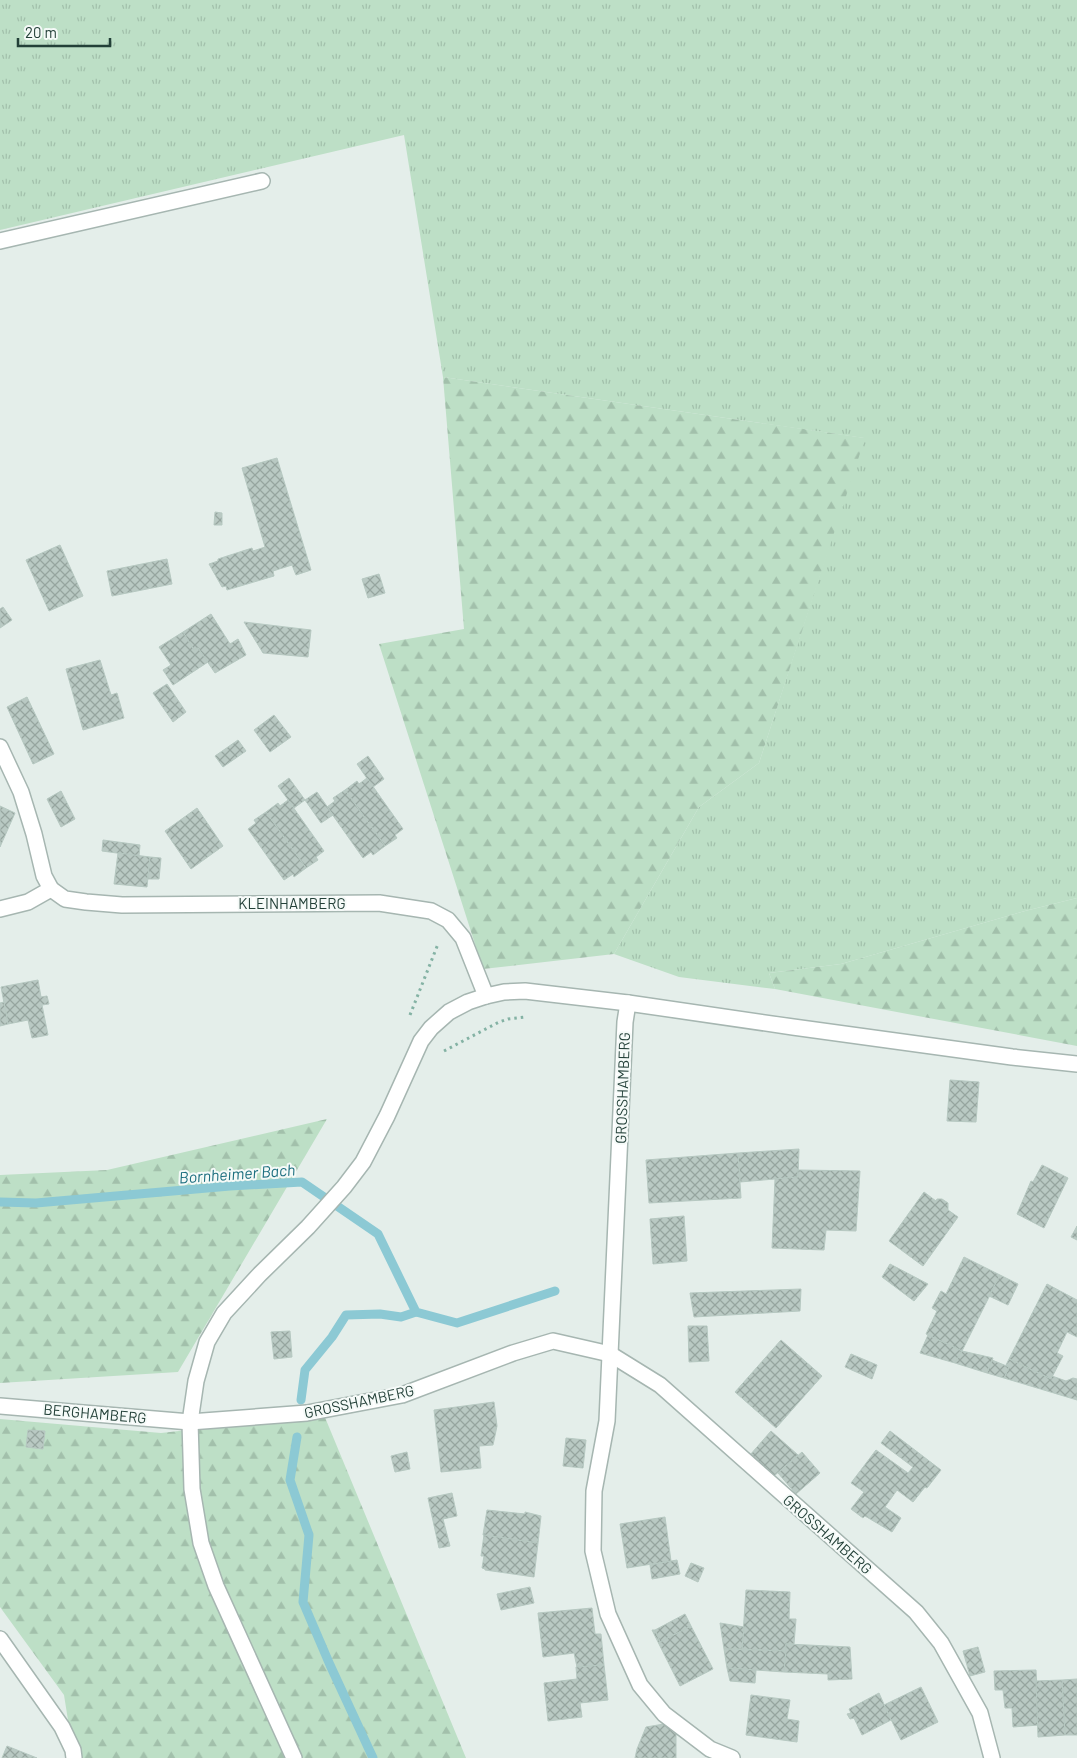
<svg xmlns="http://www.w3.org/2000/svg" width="1077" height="1758" font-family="Barlow,sans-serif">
<defs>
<pattern id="grass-tufts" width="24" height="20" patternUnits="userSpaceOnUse" patternTransform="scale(1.25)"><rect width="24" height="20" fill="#bddfc6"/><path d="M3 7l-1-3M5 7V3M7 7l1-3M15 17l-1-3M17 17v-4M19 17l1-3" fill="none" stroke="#a2c0ab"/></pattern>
<pattern id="forest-firs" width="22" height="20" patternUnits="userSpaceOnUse" patternTransform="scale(1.25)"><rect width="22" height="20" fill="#bddfc6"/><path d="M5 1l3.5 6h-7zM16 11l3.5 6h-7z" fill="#a2c0ab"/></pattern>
<pattern id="building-cross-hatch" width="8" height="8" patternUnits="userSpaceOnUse" patternTransform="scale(1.25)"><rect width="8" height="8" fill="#b9c9c3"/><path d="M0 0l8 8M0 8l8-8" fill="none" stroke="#96a59f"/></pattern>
</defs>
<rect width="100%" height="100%" fill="#e4eeea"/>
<path fill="url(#grass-tufts)" d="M0 0H1077V898L1025 911 841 964 769 973 775 989 679 977 614 954 699 807 759 763 864 438 443 377 404 135 0 230Z"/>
<g fill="url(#forest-firs)">
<path d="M443 377 865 438 759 763 699 807 614 954 483 969 379 644 464 629Z"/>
<path d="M1077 898V1046L775 989 769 973 841 964 1025 911Z"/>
<path d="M327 1119 178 1372 0 1383V1175L107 1170Z"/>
<path d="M324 1415 466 1758H74L64 1695 0 1607V1419L161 1433Z"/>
</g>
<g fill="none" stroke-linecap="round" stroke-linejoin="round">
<g stroke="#8cc9d4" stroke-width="9">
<path d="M0 1202 36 1203 230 1186 302 1182 378 1234 416 1312 457 1323 555 1291"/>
<path d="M301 1400 305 1370 332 1337 346 1315 380 1314 401 1317 416 1312"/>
<path d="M297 1437 290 1480 309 1535 303 1602 330 1665 373 1758"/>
</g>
</g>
<g fill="url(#building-cross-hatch)" stroke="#b6c8c1">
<path d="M277 458 311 570 296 575 292 565 273 571 274 576 227 590 226 586 222 587 209 564 218 561V559L252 548 253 551 265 547 242 468Z"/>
<path d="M215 512 222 513V525H214Z"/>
<path d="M60 545 83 596 49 611 26 560Z"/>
<path d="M167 559 172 584 112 596 107 571Z"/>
<path d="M379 574 385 593 368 598 362 579Z"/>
<path d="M3 607 12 620 0 628V609Z"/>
<path d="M211 614 230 644 238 639 246 655 215 673 198 648 194 650 183 632Z"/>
<path d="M244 622 311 630 308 657 263 653Z"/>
<path d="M183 632 194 650 198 648 208 662 173 685 163 670 171 665 159 647Z"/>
<path d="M100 660 111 695 117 693 124 718 83 730 66 669Z"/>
<path d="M167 684 186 712 173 722 153 693Z"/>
<path d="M27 697 54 754 33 764 7 707Z"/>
<path d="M274 715 291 737 270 752 254 730Z"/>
<path d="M238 740 246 751 223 767 215 756Z"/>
<path d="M368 756 384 779 373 787 357 764Z"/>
<path d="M289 778 305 800 294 808 278 786Z"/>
<path d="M367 778 403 829 395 835 397 838 385 846 345 790 357 781 359 784Z"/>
<path d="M345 790 385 846 373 855 371 852 363 858 327 807 335 801 333 798Z"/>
<path d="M61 791 75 819 61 827 47 799Z"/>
<path d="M317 792 333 815 321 823 305 800Z"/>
<path d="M288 800 324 851 316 857 318 860 306 868 266 812 278 803 280 806Z"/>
<path d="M0 806 15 813 0 847Z"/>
<path d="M197 808 223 846 191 869 165 831Z"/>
<path d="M266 812 306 868 294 877 293 874 284 880 248 829 256 823 254 820Z"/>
<path d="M103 840 140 845 139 856 102 851Z"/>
<path d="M118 853 150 857 147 887 114 884Z"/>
<path d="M150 857 161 858 159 879H148Z"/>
<path d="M38 980 41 997 47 996 49 1004 42 1005 48 1035 32 1038 28 1020 8 1024 1 987Z"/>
<path d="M4 1002 8 1024 0 1026V1003Z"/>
<path d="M950 1080 979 1082 976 1122 947 1121Z"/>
<path d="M799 1149 798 1177 740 1182 738 1153Z"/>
<path d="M738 1153 741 1198 649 1203 646 1160Z"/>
<path d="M1042 1165 1068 1178 1044 1228 1017 1214 1031 1181 1033 1182Z"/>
<path d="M798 1170 860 1171 856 1231 826 1230 824 1250 772 1248 775 1179 798 1177Z"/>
<path d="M924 1192 936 1201 937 1199H942L948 1203V1210L958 1217 923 1266 889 1241Z"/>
<path d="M684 1216 687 1261 653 1264 650 1219Z"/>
<path d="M1077 1226V1240L1071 1237Z"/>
<path d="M964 1257 1000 1275 962 1351 926 1334 937 1311 932 1308 941 1291 946 1294Z"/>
<path d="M890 1264 928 1284 914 1301 882 1277Z"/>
<path d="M1000 1275 1018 1284 1008 1305 989 1296Z"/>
<path d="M1047 1284 1077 1300V1337L1067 1332 1057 1353 1063 1356 1051 1379 1009 1359Z"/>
<path d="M801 1289 800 1311 694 1317 690 1293Z"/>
<path d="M688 1326H707L709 1361 689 1362Z"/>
<path d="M290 1331 292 1357 274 1359 271 1332Z"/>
<path d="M928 1335 962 1351 955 1363 920 1353Z"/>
<path d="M781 1340 822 1376 776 1428 735 1392Z"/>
<path d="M962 1351 993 1358 987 1373 955 1363Z"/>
<path d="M851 1354 877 1365 872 1379 845 1367Z"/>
<path d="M1009 1359 1051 1379 1052 1376 1066 1381 1073 1378 1077 1379V1400L1004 1378 1009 1367 1006 1365Z"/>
<path d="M992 1360 1009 1367 1004 1378 987 1373Z"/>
<path d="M494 1402 497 1426 493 1445 479 1446 481 1468 441 1472 434 1410Z"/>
<path d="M28 1430 45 1431 43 1449 26 1447Z"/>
<path d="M771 1431 798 1455 774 1476 750 1455Z"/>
<path d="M890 1431 941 1470 927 1488 925 1487 913 1502 897 1490 885 1507 901 1518 892 1532 865 1516 863 1518 851 1509 864 1492 851 1483 876 1450 908 1473 913 1467 881 1443Z"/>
<path d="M566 1438 586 1440 583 1468 563 1466Z"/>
<path d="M407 1452 410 1469 395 1472 391 1456Z"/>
<path d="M802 1452 820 1473 796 1494 778 1473Z"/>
<path d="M452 1493 457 1516 443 1519 450 1546 439 1548 428 1498Z"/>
<path d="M487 1510 525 1514V1512L541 1516 538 1543 483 1535Z"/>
<path d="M665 1517 671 1561 627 1568 620 1524Z"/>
<path d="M484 1535 538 1543 534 1577 485 1570V1569L482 1568 484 1556H481Z"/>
<path d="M677 1560 680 1574 652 1579 650 1565Z"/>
<path d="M691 1563 704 1568 698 1582 685 1576Z"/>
<path d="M530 1587 534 1603 501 1610 497 1594Z"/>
<path d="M746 1590 790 1592 789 1619H796L794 1644H786V1651L742 1649Z"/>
<path d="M592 1608 595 1634H601L604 1665 577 1667 574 1653 543 1657 538 1613Z"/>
<path d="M685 1614 691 1626 660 1642 655 1630Z"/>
<path d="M720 1623 744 1627 742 1649H724Z"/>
<path d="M691 1626 713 1669 680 1686 652 1630H655L660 1642Z"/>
<path d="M786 1644 850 1647 852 1679 828 1680V1674L784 1672Z"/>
<path d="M978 1647 985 1672 970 1676 963 1651Z"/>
<path d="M724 1649 786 1651 784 1672 727 1668Z"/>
<path d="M604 1665 608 1700 580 1703 582 1717 548 1721 544 1683 577 1679 576 1667Z"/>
<path d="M727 1668 756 1670 755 1683 730 1681Z"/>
<path d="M1036 1670 1039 1725 1013 1727 1012 1708H1005L1003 1690H995L994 1671Z"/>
<path d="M1077 1679V1735H1065L1062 1680Z"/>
<path d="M1062 1680 1065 1735 1038 1737 1036 1681Z"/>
<path d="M921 1687 938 1722 901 1740 884 1705Z"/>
<path d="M879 1693 891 1720 862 1735 854 1718 850 1719 847 1714 851 1713 849 1709Z"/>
<path d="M751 1695 790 1700 787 1719 799 1721 797 1742 746 1735Z"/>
<path d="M664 1724 676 1734V1758H635L637 1749 646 1727Z"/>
<path d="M7 1746 37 1758H2Z"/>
</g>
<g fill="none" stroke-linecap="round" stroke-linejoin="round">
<defs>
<g id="minor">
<path d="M0 241 262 181"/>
<path d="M0 747 21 792 34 834 44 876 51 889 65 899 86 902 122 905 379 903 431 911 448 920 463 938 486 996"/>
<path d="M0 909 28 902 51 889"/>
<path d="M628 1003 625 1022 607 1421 594 1491 593 1551 608 1614 640 1685 664 1714 710 1749 732 1758"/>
<path d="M0 1406 190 1422 307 1413 402 1395 513 1353 553 1341 610 1354 660 1385 916 1612 941 1643 980 1713 992 1758"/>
<path d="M0 1639 62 1727 73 1750 74 1758"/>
<path d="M294 1758 216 1586 201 1543 192 1489 190 1422 196 1381 207 1342 224 1313 260 1274 308 1227 344 1187 363 1162 387 1116 421 1041 431 1028 449 1012 468 1002 486 996 504 992 525 991 628 1003 793 1027 1012 1057 1077 1064"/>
</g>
</defs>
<use href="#minor" stroke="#a6b6b1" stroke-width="18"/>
<g stroke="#84b2a4" stroke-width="3" stroke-dasharray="2.5 4" stroke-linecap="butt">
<path d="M410 1015 438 944"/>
<path d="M444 1051 499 1022 508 1019 525 1017"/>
</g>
<use href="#minor" stroke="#fff" stroke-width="15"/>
</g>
<g text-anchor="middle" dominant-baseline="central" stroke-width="4" stroke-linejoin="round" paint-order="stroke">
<g font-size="15" fill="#234038" stroke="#f5faf8">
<text x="292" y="903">KLEINHAMBERG</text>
<text transform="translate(622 1088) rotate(-88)">GROSSHAMBERG</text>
<text transform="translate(359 1401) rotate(-12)">GROSSHAMBERG</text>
<text transform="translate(95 1413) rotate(5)">BERGHAMBERG</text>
<text transform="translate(828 1534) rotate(41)">GROSSHAMBERG</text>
</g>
<g font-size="16" font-style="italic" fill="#1b6e7e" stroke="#f5faf8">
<text transform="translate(237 1173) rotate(-4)">Bornheimer Bach</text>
</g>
</g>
<path d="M18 38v8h92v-8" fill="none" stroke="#234038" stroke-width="2.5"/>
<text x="25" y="38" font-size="15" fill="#234038" stroke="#f5faf8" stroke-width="4" paint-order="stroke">20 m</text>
</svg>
